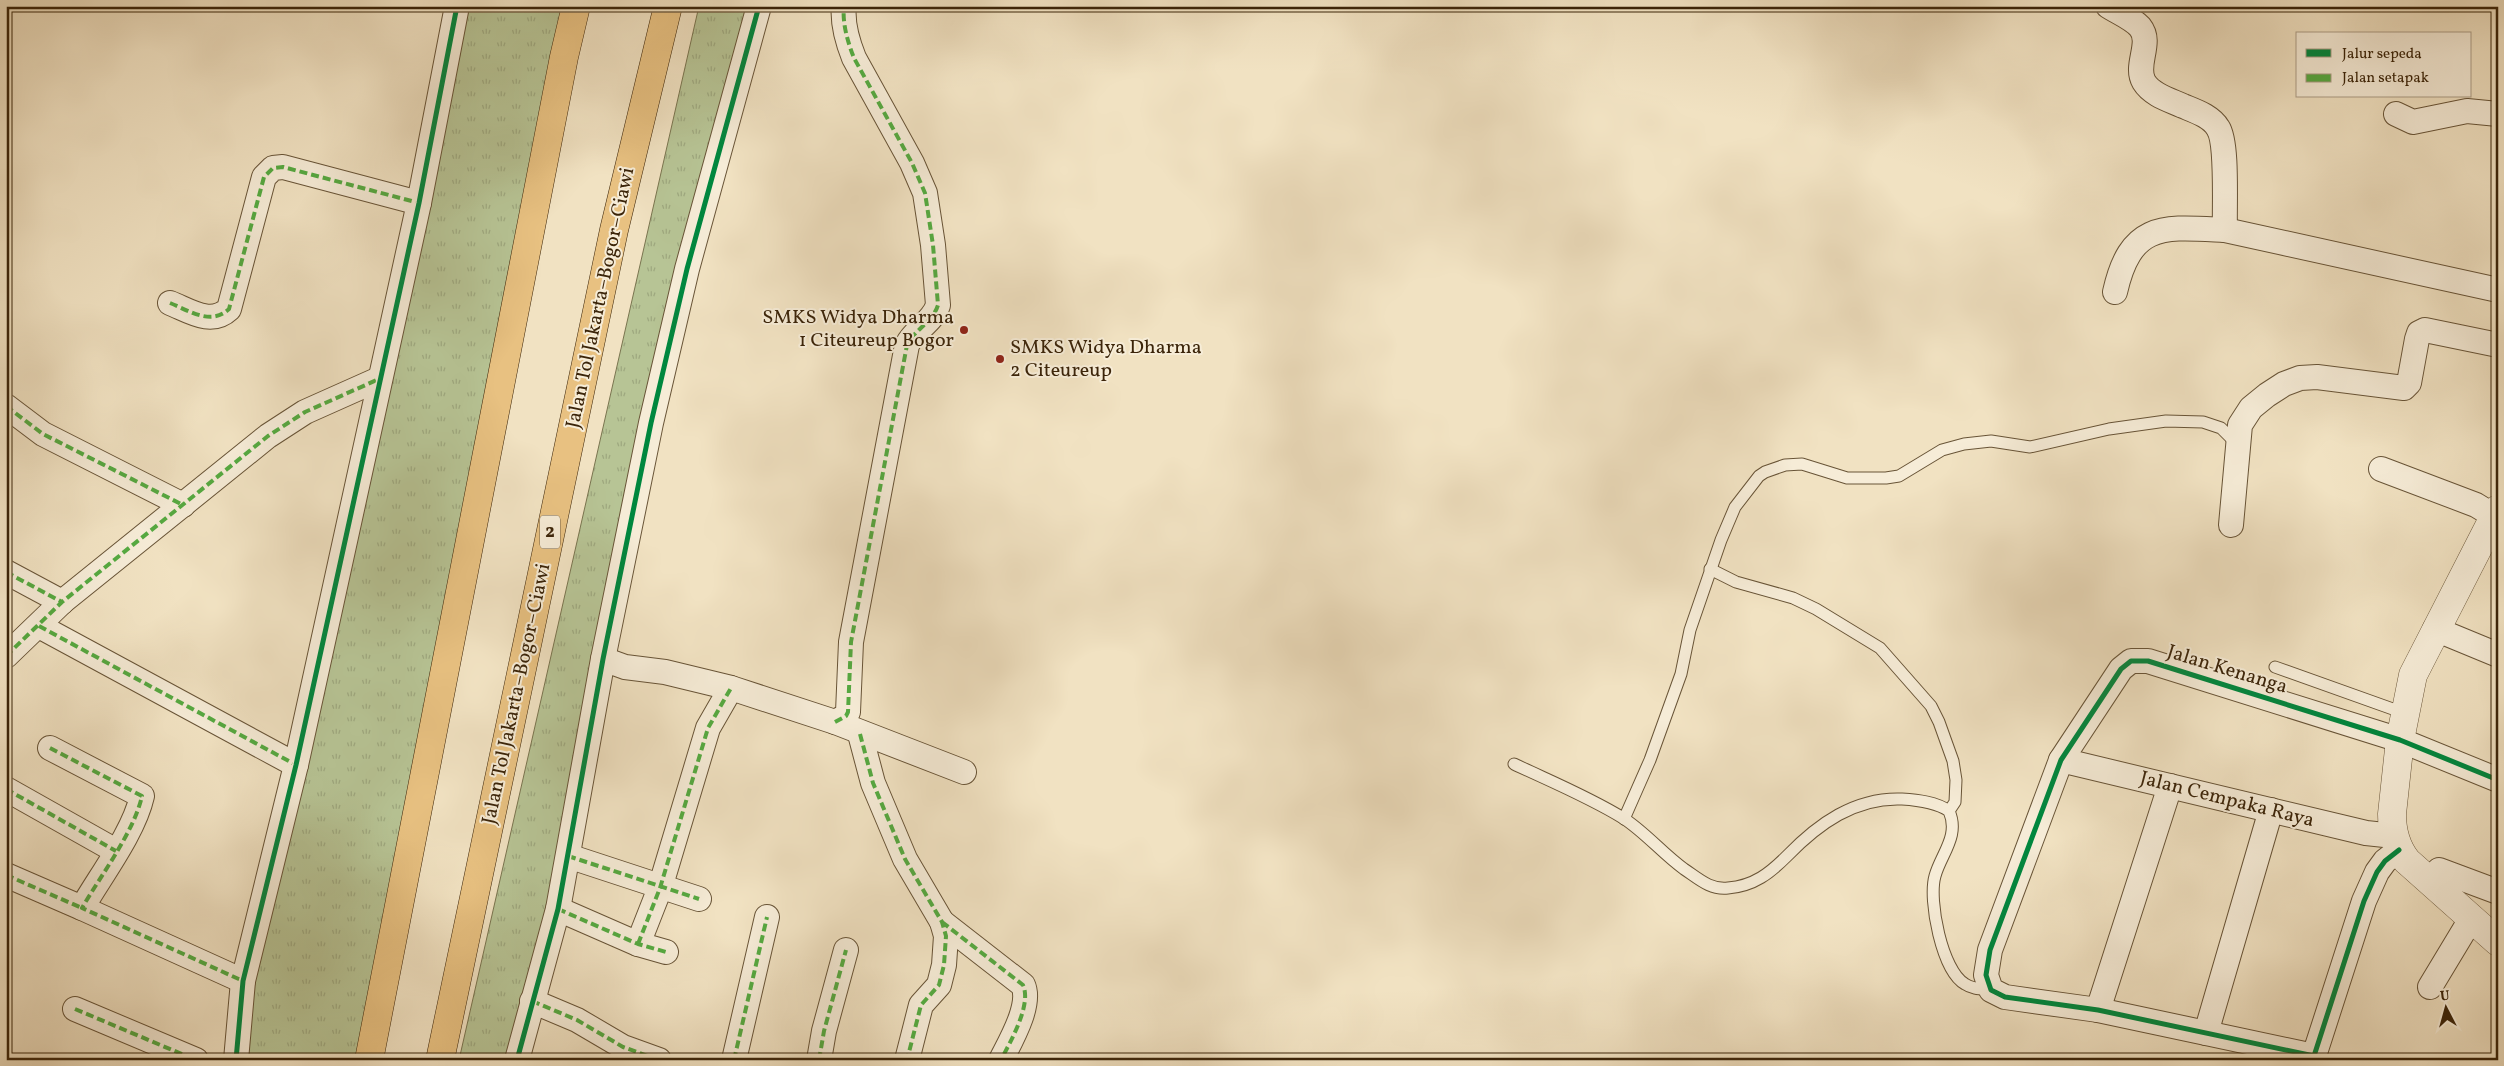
<svg xmlns="http://www.w3.org/2000/svg" width="2504" height="1066" font-family="Vollkorn,serif">
<defs>
<pattern id="grass-tufts" width="24" height="20" patternUnits="userSpaceOnUse" patternTransform="scale(1.25)"><rect width="24" height="20" fill="#b7c495"/><path d="M3 7l-1-3M5 7V3M7 7l1-3M15 17l-1-3M17 17v-4M19 17l1-3" fill="none" stroke="#9ea87f"/></pattern>
</defs>
<rect width="100%" height="100%" fill="#f1e2c2"/>
<filter id="stains"><feTurbulence type="fractalNoise" baseFrequency=".004" numOctaves="4"/><feColorMatrix values="0 0 0 0 .2 0 0 0 0 .09 0 0 0 0 .02 0 0 0 .5 -.17"/></filter>
<radialGradient id="worn" r=".72"><stop offset=".6" stop-color="#630" stop-opacity="0"/><stop offset="1" stop-color="#630" stop-opacity=".3"/></radialGradient>
<g fill="url(#grass-tufts)" stroke="#79744f">
<path d="M454 6H576L369 1060H236Z"/>
<path d="M699 6H759L651 423 518 1060H459Z"/>
</g>
<g fill="none" stroke-linecap="round" stroke-linejoin="round">
<defs>
<g id="service">
<path d="M1710 569 1736 582 1793 598 1816 609 1880 648 1931 706 1939 722 1953 761 1956 780 1955 802 1949 811"/>
<path d="M2275 667 2404 713"/>
<path d="M1514 764C1550 781 1589 797 1623 818 1645 832 1663 854 1684 869 1699 879 1710 890 1728 888 1754 886 1770 873 1787 856 1818 824 1855 797 1902 799 1918 800 1936 802 1949 811 1960 836 1941 854 1935 876 1928 900 1942 971 1965 984 1972 989 1982 989 1991 990"/>
<path d="M1624 819 1650 760 1681 674 1690 630 1721 540 1735 507 1759 476 1765 472 1785 465 1802 464 1847 478H1886L1899 476 1942 450 1964 444 1991 441 2030 447 2109 429 2166 421 2203 422 2221 428 2237 444"/>
</g>
<g id="minor">
<path d="M2108 6C2117 12 2132 18 2140 27 2153 43 2134 65 2144 82 2152 95 2170 100 2183 106 2195 111 2211 116 2218 128 2228 143 2224 208 2225 230 2164 227 2131 221 2115 292"/>
<path d="M2396 114 2413 122 2467 111 2498 114"/>
<path d="M2225 230 2498 290"/>
<path d="M170 303C190 311 211 326 229 309L264 177 273 168 283 167 419 203"/>
<path d="M6 406 43 434 183 505"/>
<path d="M2381 469 2476 505 2494 516"/>
<path d="M2231 525 2240 425 2251 408 2267 395 2284 384 2300 378 2317 377 2404 388 2409 383 2417 339 2419 333 2425 330 2498 345"/>
<path d="M6 572 62 602"/>
<path d="M39 626 296 765"/>
<path d="M2435 629 2498 655"/>
<path d="M6 656 62 602 268 436 305 412 379 379"/>
<path d="M603 659 625 667 665 672 731 688 835 722 964 772"/>
<path d="M835 722 846 716 848 712 851 642 907 345C915 329 933 322 938 305L933 245 925 193 912 163 854 58C848 43 842 23 844 6"/>
<path d="M860 734 873 783 905 859 942 922 946 936 944 965 939 985 921 1005 907 1060"/>
<path d="M50 748 142 796C134 832 101 875 82 908L243 981"/>
<path d="M2061 760 2366 833 2394 836"/>
<path d="M6 789 116 851"/>
<path d="M2399 850 2385 861 2377 872 2364 901 2314 1056 2098 1010 2005 997 1991 990 1986 975 1990 950 2061 760 2121 669 2131 661H2148L2400 740 2498 780"/>
<path d="M568 856 699 899"/>
<path d="M2439 870 2498 892"/>
<path d="M6 875 82 908"/>
<path d="M558 909 638 944 666 952"/>
<path d="M942 922 1023 985C1032 1005 1010 1042 1001 1060"/>
<path d="M638 944 660 888 708 728 731 688"/>
<path d="M2430 987 2471 919"/>
<path d="M532 1001 577 1020 623 1047 659 1060"/>
<path d="M75 1009 196 1060"/>
<path d="M2098 1010 2170 786"/>
<path d="M2206 1033 2271 810"/>
<path d="M236 1060 243 981 296 765 419 203 457 6"/>
<path d="M517 1060 558 909 603 659 651 423 687 269 759 6"/>
<path d="M734 1060 767 917"/>
<path d="M819 1060 824 1031 846 950"/>
</g>
<path id="tertiary" d="M2498 509 2413 675 2400 740 2392 814C2392 832 2396 847 2407 861L2498 942"/>
<g id="motorway">
<path d="M369 1060 564 57 576 6"/>
<path d="M440 1060 614 230 668 6"/>
</g>
</defs>
<use href="#service" stroke="#685437" stroke-width="13"/>
<use href="#minor" stroke="#685437" stroke-width="26"/>
<use href="#tertiary" stroke="#685437" stroke-width="29"/>
<use href="#motorway" stroke="#3b2409" stroke-width="29"/>
<use href="#service" stroke="#f6ecd7" stroke-width="11"/>
<use href="#minor" stroke="#f6ecd7" stroke-width="24"/>
<use href="#tertiary" stroke="#f6ecd7" stroke-width="28"/>
<use href="#motorway" stroke="#e8c181" stroke-width="28"/>
<g stroke="#55aa41" stroke-width="4" stroke-dasharray="8 4" stroke-linecap="butt">
<path d="M170 303C190 311 211 326 229 309L264 177 273 168 283 167 419 203"/>
<path d="M6 406 43 434 183 505"/>
<path d="M6 572 62 602"/>
<path d="M39 626 296 765"/>
<path d="M6 656 62 602 268 436 305 412 379 379"/>
<path d="M835 722 846 716 848 712 851 642 907 345C915 329 933 322 938 305L933 245 925 193 912 163 854 58C848 43 842 23 844 6"/>
<path d="M860 734 873 783 905 859 942 922 946 936 944 965 939 985 921 1005 907 1060"/>
<path d="M50 748 142 796C134 832 101 875 82 908L243 981"/>
<path d="M6 789 116 851"/>
<path d="M568 856 699 899"/>
<path d="M6 875 82 908"/>
<path d="M558 909 638 944 666 952"/>
<path d="M942 922 1023 985C1032 1005 1010 1042 1001 1060"/>
<path d="M638 944 660 888 708 728 731 688"/>
<path d="M532 1001 577 1020 623 1047 659 1060"/>
<path d="M75 1009 196 1060"/>
<path d="M734 1060 767 917"/>
<path d="M819 1060 824 1031 846 950"/>
</g>
<defs>
<g id="cycleway">
<path d="M2399 850 2385 861 2377 872 2364 901 2314 1056 2098 1010 2005 997 1991 990 1986 975 1990 950 2061 760 2121 669 2131 661H2148L2400 740 2498 780"/>
<path d="M236 1060 243 981 296 765 419 203 457 6"/>
<path d="M517 1060 558 909 603 659 651 423 687 269 759 6"/>
</g>
</defs>
<use href="#cycleway" stroke="#f6ecd7" stroke-width="8"/>
<use href="#cycleway" stroke="#00873e" stroke-width="5"/>
</g>
<g fill="#8f2418" stroke="#f6ecd7" stroke-width="2">
<circle cx="964" cy="330" r="5"/>
<circle cx="1000" cy="359" r="5"/>
</g>
<g text-anchor="middle" dominant-baseline="central" stroke-width="4" stroke-linejoin="round" paint-order="stroke">
<rect fill="#f6ecd7" stroke="#736047" stroke-width="1" x="540" y="515.5" width="20" height="33" rx="4"/>
<g font-size="19" font-weight="bold" fill="#3b2409">
<text x="550" y="532">2</text>
</g>
<g font-size="20" fill="#3b2409" stroke="#f6ecd7">
<text transform="translate(601 298) rotate(-78)">Jalan Tol Jakarta–Bogor–Ciawi</text>
<text transform="translate(2227 670) rotate(17)">Jalan Kenanga</text>
<text transform="translate(517 694) rotate(-78)">Jalan Tol Jakarta–Bogor–Ciawi</text>
<text transform="translate(2227 800) rotate(14)">Jalan Cempaka Raya</text>
</g>
<g font-size="20" fill="#3b2409" stroke="#f6ecd7" text-anchor="end">
<text x="954" y="318">SMKS Widya Dharma<tspan x="954" dy="23">1 Citeureup Bogor</tspan></text>
<text x="1010" y="348" text-anchor="start">SMKS Widya Dharma<tspan x="1010" dy="23">2 Citeureup</tspan></text>
</g>
</g>
<rect width="2504" height="1066" fill="none" stroke="#f1e2c2" stroke-width="25"/>
<rect x="8" y="8" width="2489" height="1051" fill="none" stroke="#3b2409" stroke-width="2.5"/>
<rect x="12" y="12" width="2479" height="1041" fill="none" stroke="#3b2409"/>
<rect x="2296" y="32" width="175" height="65" fill="#f6ecd7" stroke="#ab9c85"/>
<rect x="2306" y="49" width="25" height="8" fill="#00873e" stroke="#ab9c85"/>
<text x="2342" y="58" font-size="15" fill="#3b2409">Jalur sepeda</text>
<rect x="2306" y="74" width="25" height="8" fill="#55aa41" stroke="#ab9c85"/>
<text x="2342" y="82" font-size="15" fill="#3b2409">Jalan setapak</text>
<g transform="translate(2446 1008) rotate(354)" stroke="#f6ecd7" stroke-width="4" paint-order="stroke">
<path d="M0-4L9 19L0 12L-9 19Z" fill="#3b2409"/>
<text y="-8" font-size="14" font-weight="bold" text-anchor="middle" fill="#3b2409">U</text>
</g>
<rect width="100%" height="100%" filter="url(#stains)"/>
<rect width="100%" height="100%" fill="url(#worn)"/>
</svg>
